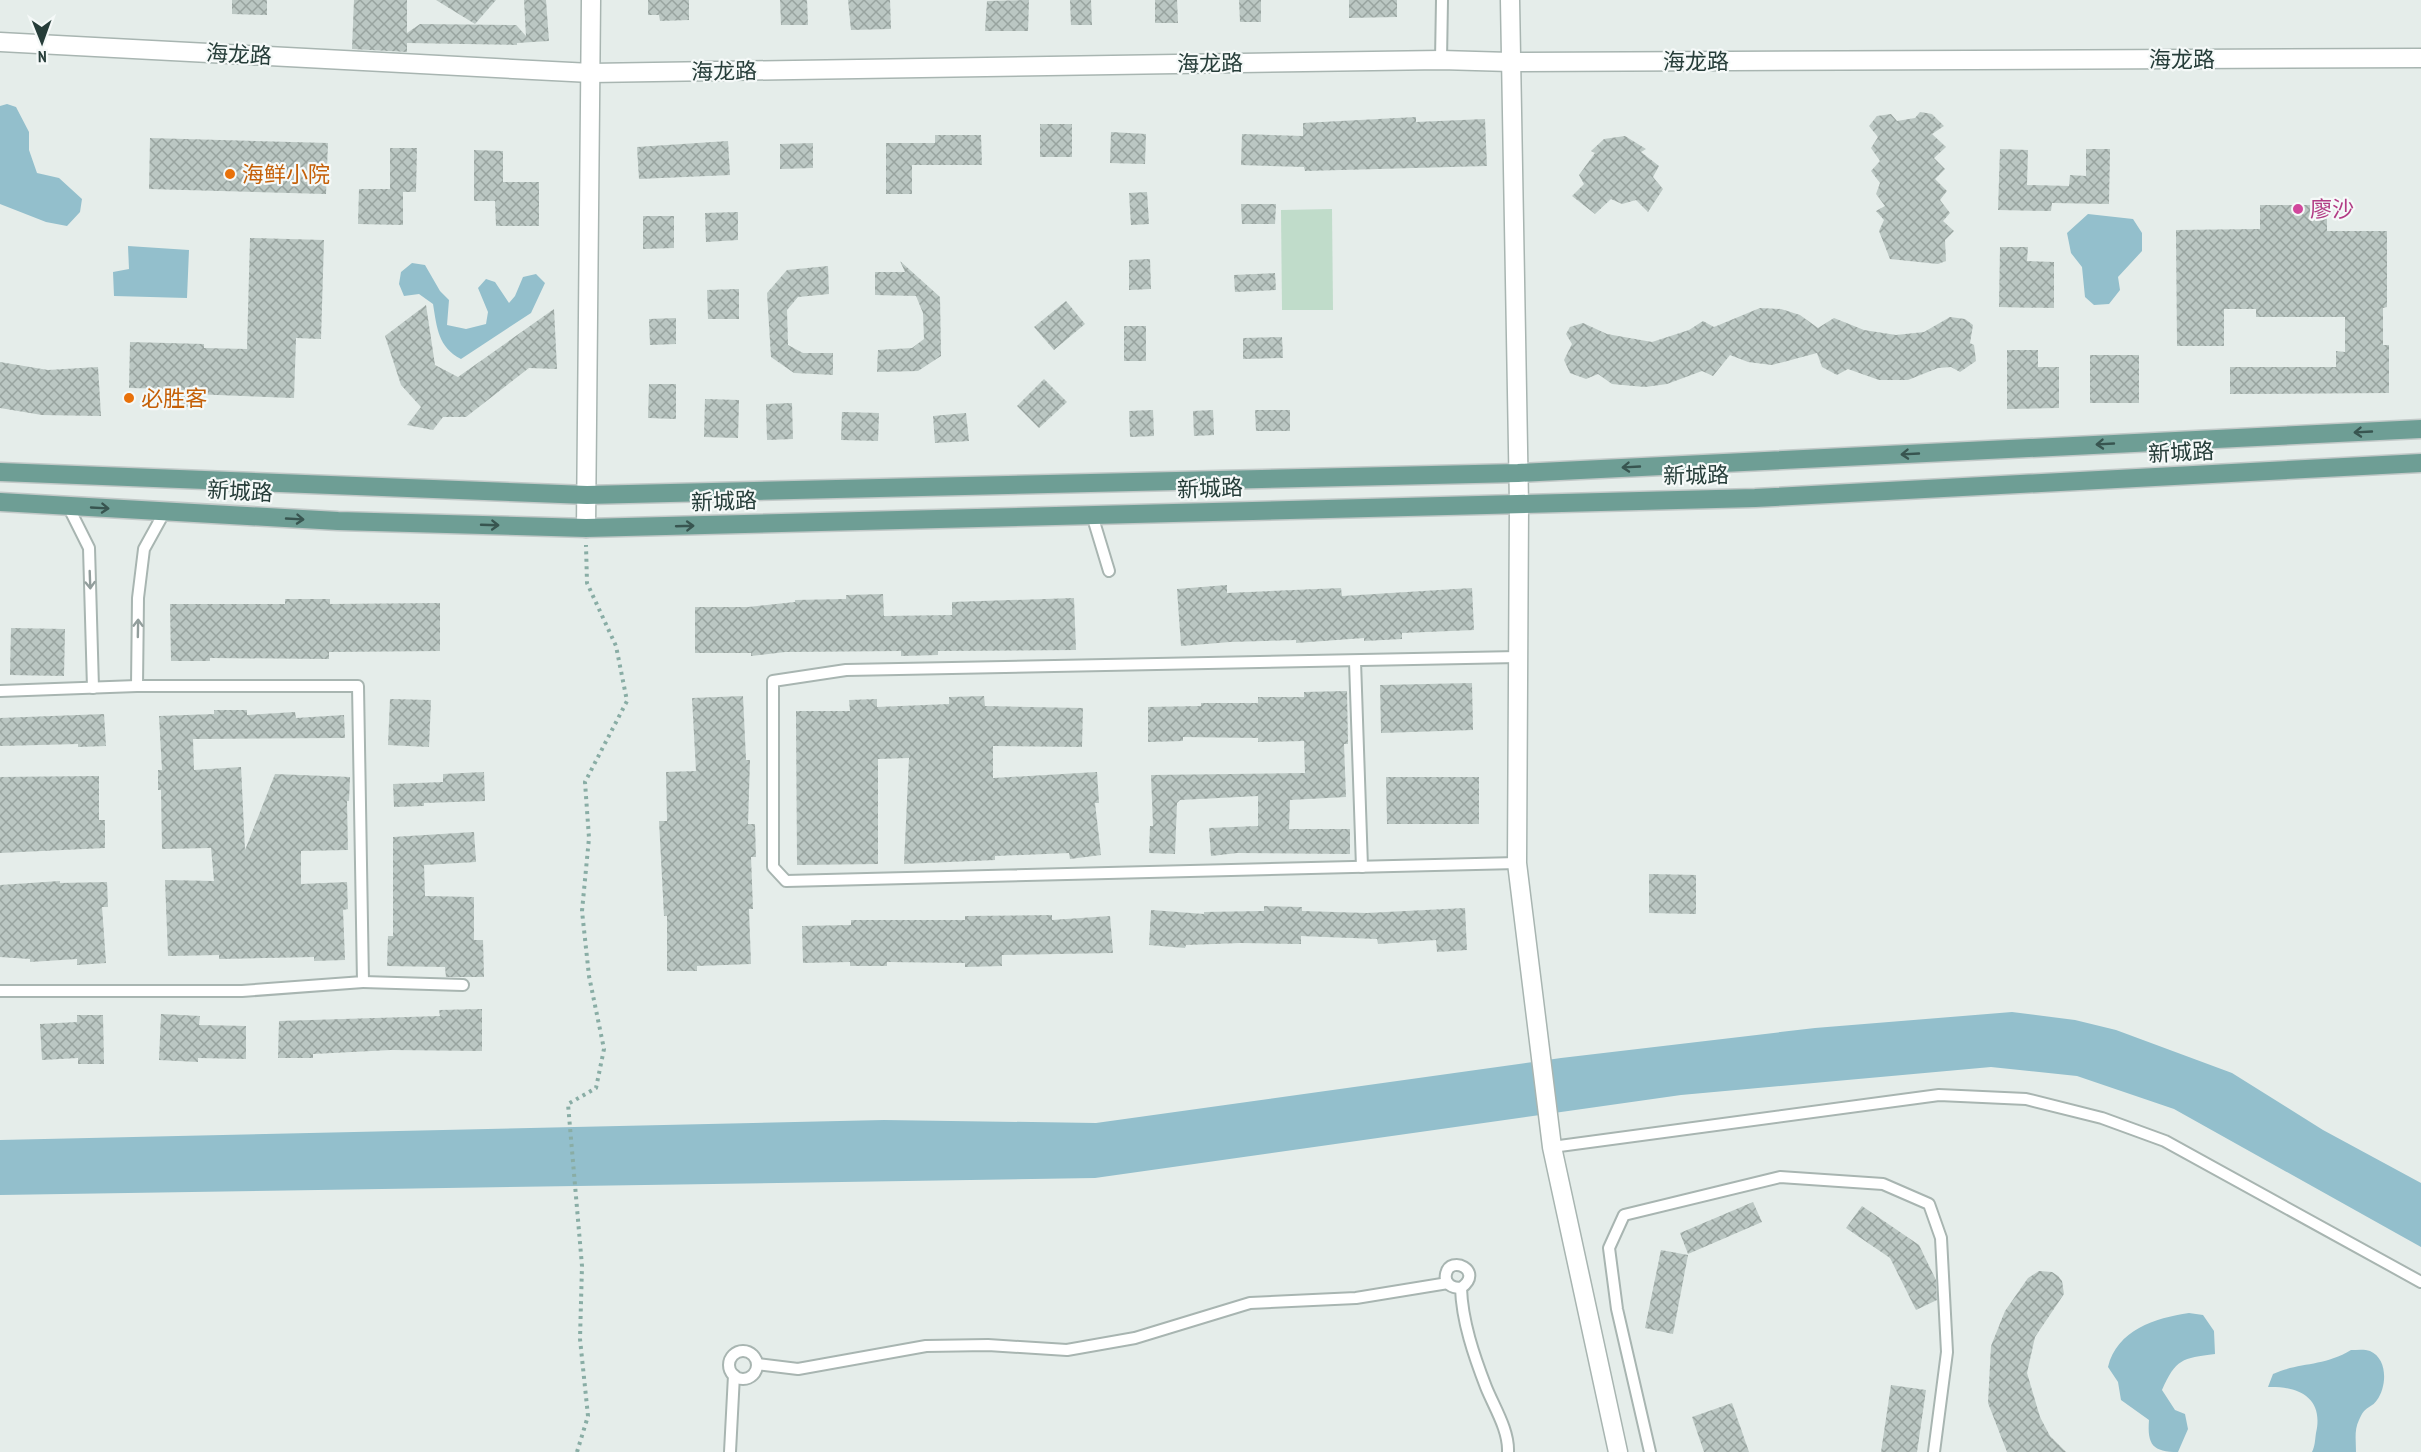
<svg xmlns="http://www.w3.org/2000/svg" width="2421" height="1452" font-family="'PT Sans Narrow','Noto Sans SC',sans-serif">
<defs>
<pattern id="building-cross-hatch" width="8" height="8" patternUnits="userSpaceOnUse" patternTransform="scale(1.5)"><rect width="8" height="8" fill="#bbc7c3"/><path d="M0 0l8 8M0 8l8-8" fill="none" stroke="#98a39f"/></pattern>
</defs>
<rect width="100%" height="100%" fill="#e5edea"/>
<path fill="#c0dcca" d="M1332 209 1333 310H1282L1281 210Z"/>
<g fill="#93bfcc">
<path d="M7 104 16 107 29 132V150L37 173 59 178 82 199 80 212 67 226 46 222 0 204V106Z"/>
<path d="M2088 214 2133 219 2142 233V251L2118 277 2120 290 2109 304 2094 305 2085 297 2082 267 2071 253 2067 233Z"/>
<path d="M128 246 189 250 187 298 114 296 113 272 129 269Z"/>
<path d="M412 263 425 265 440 291 449 300 447 325 466 329 486 324 488 312 478 288 486 279 495 282 509 303 515 296 523 277 536 274 545 283 531 313 461 359C438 347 437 328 433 304L419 294 404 296 399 284 401 272Z"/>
<path d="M2012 1012 2075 1020 2116 1030 2232 1073 2323 1130 2421 1183V1247L2174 1109 2077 1076 1991 1067 1681 1095 1095 1178 0 1195V1140L884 1120 1096 1123 1561 1058 1815 1028Z"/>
<path d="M2189 1313 2203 1315 2214 1331 2215 1354C2182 1358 2176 1359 2162 1390L2175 1410 2185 1414 2188 1429 2178 1452C2153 1452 2147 1445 2149 1420L2121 1400 2118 1382 2108 1367C2117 1330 2155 1318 2189 1313Z"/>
<path d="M2351 1350C2357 1350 2365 1349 2370 1351 2388 1359 2387 1386 2377 1400 2371 1409 2365 1405 2359 1420 2354 1430 2356 1441 2356 1452H2312C2315 1446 2315 1440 2316 1433 2324 1398 2299 1386 2268 1387L2273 1374C2299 1362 2323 1367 2351 1350Z"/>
</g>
<g fill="url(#building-cross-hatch)">
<path d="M232 0H267V15L232 14Z"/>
<path d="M354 0H407V33L420 24 516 25 526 36 524 0H546L549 41 517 43V45L407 43V52L352 49Z"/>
<path d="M436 0H496L475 24Z"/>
<path d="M648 0H689V20L660 21 659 15H648Z"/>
<path d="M780 0H807L808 25H781Z"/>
<path d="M848 0H890L891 29 851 30Z"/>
<path d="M1029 0 1028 31H985L987 1Z"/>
<path d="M1070 0H1091L1092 25H1071Z"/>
<path d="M1155 0H1177L1178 23H1155Z"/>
<path d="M1239 0H1261V22H1240Z"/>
<path d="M1349 0H1397V17L1349 18Z"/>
<path d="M1920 112 1932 114 1944 126 1932 134 1946 147 1934 158 1945 169 1935 179 1947 191 1940 200 1950 213 1943 221 1954 231 1945 240 1946 261 1938 264 1890 259 1879 231 1884 220 1876 211 1885 206 1876 194 1880 183 1871 171 1880 161 1871 148 1878 137 1869 126 1877 116 1891 114 1897 121 1915 118Z"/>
<path d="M1416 117V122L1485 119 1487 166 1305 171 1304 167 1241 165 1242 134 1303 136V123Z"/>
<rect x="1040" y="124" width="32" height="33"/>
<path d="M1111 132 1146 134 1145 164 1110 163Z"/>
<path d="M935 135H981L982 165H912V194H886V143H935Z"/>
<path d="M1625 136 1646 149 1641 152 1659 166 1653 177 1663 189 1648 212 1636 200 1622 204 1611 199 1595 214 1572 196 1584 184 1579 175 1595 153 1591 151 1604 139Z"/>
<path d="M150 138 328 143 326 194 149 189Z"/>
<path d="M728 141 730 175 639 179 637 147Z"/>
<path d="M813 143V168L780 169V144Z"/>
<path d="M390 148H417L416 192H403V225L358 224 359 189H390Z"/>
<path d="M2000 149 2028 150 2027 185 2069 186 2070 175 2086 176V149H2110L2109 204 2052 203 2051 211 1998 210Z"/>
<path d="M474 150 503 151V182H539V226H496L495 201H474Z"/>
<path d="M1147 192 1149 224 1131 225 1129 193Z"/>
<path d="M1241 204H1276L1275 224H1242Z"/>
<path d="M2260 205H2327V231H2387V307L2383 308V345H2389V393L2230 394V367H2336V351L2345 352V317H2256V309H2224V346H2177L2176 230 2260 229Z"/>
<path d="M738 212V240L706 242 705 213Z"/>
<path d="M643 216H674V248L643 249Z"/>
<path d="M250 238 324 240 321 339 296 338 294 398 192 394V407H174L175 389 129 388 130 342 204 344V348L247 349Z"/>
<path d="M2000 247H2028L2027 261 2054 262V308L1999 307Z"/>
<path d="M1150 259 1151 289 1129 290V260Z"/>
<path d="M900 261 940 297 941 356 918 371 877 372 878 350 912 348 924 339 923 313 916 296 875 295V272H905Z"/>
<path d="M828 266 829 294 798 297 787 310 788 345 803 353H833V375L794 373 771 357 767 293 787 270Z"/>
<path d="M1275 273 1276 290 1235 292 1234 275Z"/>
<path d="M739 289V319H708L707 290Z"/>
<path d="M1066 301 1085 324 1054 350 1034 327Z"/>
<path d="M426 305 435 365 458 377 554 309 557 369 529 368 466 417H443L433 430 407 425 421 407 401 385 385 336Z"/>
<path d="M1760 308 1781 309 1800 315 1818 328 1834 318 1864 330 1896 335 1924 332 1950 317 1965 319 1973 325 1970 343 1974 345 1976 361 1960 372 1951 367 1938 368 1908 380H1879L1848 369 1837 375 1822 367 1817 353 1772 365 1748 362 1730 355 1713 376 1702 371 1667 384 1645 387 1612 384 1598 374 1586 379 1570 373 1564 360 1572 344 1566 334 1570 327 1583 323 1607 334 1652 342 1689 330 1703 321 1714 327Z"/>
<path d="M676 318V344L650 345 649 319Z"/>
<rect x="1124" y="326" width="22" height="35"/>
<path d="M1282 337 1283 358 1243 359V338Z"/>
<path d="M2007 350H2038V367H2059V408L2007 409Z"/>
<rect x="2090" y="355" width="49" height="48"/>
<path d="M0 362 48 370 98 367 101 416 42 415 0 408Z"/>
<path d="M1044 379 1067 402 1039 428 1017 406Z"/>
<path d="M649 384H676V419L648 418Z"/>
<path d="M705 399 739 400 738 438 704 437Z"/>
<path d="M792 403 793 439 767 440 766 404Z"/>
<path d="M1153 410 1154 436 1130 437 1129 411Z"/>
<path d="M1213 410 1214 435 1194 436 1193 411Z"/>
<path d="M1255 410H1290V431H1256Z"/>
<path d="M842 412 879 413 878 441 841 440Z"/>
<path d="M966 413 969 441 935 443 933 416Z"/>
<path d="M1227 585V593L1341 588 1342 596 1472 588 1474 630 1402 633V639L1364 641V638L1296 643V640L1230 642 1181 646 1177 589Z"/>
<path d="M883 594 884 616 952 615V602L1074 598 1076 650 938 651V655L901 656V651L785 652 751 656V653H695V607H748L795 602V600L846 599V595Z"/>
<path d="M285 599H330V604L440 603V651L329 652V659L210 658V661H171L170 604H285Z"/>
<path d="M11 628 65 629 64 676 10 675Z"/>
<path d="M1472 683 1473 730 1381 733 1380 685Z"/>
<path d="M1347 691 1348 744H1344L1346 797 1290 800 1289 829H1350V854L1237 853 1211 856 1209 828 1258 826V796L1180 800 1177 803 1175 854 1149 853 1150 826H1153L1151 775 1305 773 1304 741 1258 742V738L1183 737V741L1148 742V707L1201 706V703H1258V697H1304V692Z"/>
<path d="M743 696 746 760H750L748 824H755L756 857H751L753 909H749L751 964 697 966V971H667V916H664L659 821H667L666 772 696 771 692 698Z"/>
<path d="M984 696 985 706 1083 708 1082 747 993 746V778L1097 772 1099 803H1095L1101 855 1070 859 1069 853 995 856V860L904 864 909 758 878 759V864L797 865 796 711H850L849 700 877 699V707L949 704V697Z"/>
<path d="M390 699 431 700 429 747 388 745Z"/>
<path d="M214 710H247V715L295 712 296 718 344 715 345 738 193 739 194 770 241 767 245 850 275 774 350 777 349 801H347L348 850 301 851V884L347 882 348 909 343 910 345 960 314 961V957L219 959V955L168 956 165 880 214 881 211 848 162 849 161 790H158V770H162L159 716 214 714Z"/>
<path d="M104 714 106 746 78 747V744L0 746V718Z"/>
<path d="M484 772 485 801 424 803V806L394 807 393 784 443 782V774Z"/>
<path d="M99 776V820H105V848L0 853V777Z"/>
<path d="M1386 777H1479V824H1387Z"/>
<path d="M474 832 476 862 424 865 425 896 474 897V940H483L484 977H446L445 967 387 966 388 936H393V837Z"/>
<path d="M1649 874 1696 875V914L1649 913Z"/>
<path d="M60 881V883L107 882 108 907H102L106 963 77 965V959L30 962V959L0 957V885Z"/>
<path d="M1264 906 1302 907V911L1367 913 1465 908 1467 950 1437 952 1436 940 1378 944 1377 939 1301 936V944L1240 943 1186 945 1185 948 1149 945 1151 910 1204 914V912L1264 911Z"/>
<path d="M1052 915V920L1110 916 1113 953 1002 955V966L965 967V963L887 962V966H850V962L803 963 802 926 851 925V920H965V916Z"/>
<path d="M482 1009V1051L391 1050 313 1054V1058H278L279 1021 440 1016 439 1010Z"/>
<path d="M161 1014 200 1016 199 1025 246 1026V1059L198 1058V1062L159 1060Z"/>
<path d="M77 1015H103L104 1064H78V1058L42 1060 40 1024 77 1022Z"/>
<path d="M1753 1202 1762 1222 1688 1254 1680 1233Z"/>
<path d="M1862 1206 1919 1245 1936 1280 1937 1300 1916 1310 1890 1258 1846 1228Z"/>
<path d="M1661 1250 1688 1255 1673 1334 1645 1328Z"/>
<path d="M2039 1271 2052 1272 2058 1276 2062 1281 2064 1294 2035 1337 2027 1373 2040 1417 2050 1436 2066 1452H2007L1988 1403 1991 1346 2005 1311 2028 1278Z"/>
<path d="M1891 1385 1926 1390 1917 1452H1881Z"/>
<path d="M1732 1403 1749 1452H1704L1692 1417Z"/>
</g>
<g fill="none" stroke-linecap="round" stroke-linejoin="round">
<defs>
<g id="service">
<path d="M1441 60 1442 0"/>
<path d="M68 506 89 548 93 688"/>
<path d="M1092 515 1109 571"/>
<path d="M1355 661 1362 867"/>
<path d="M137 686 138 598 144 549 165 511"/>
<path d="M0 691 137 686H358L363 982 242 991H0"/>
<path d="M1517 863 786 881 773 867V681L846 670 1518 657"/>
<path d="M363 982 463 985"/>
<path d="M1552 1147 1939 1095 2026 1099 2102 1118 2165 1141 2421 1282"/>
<path d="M1461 1288C1452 1288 1444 1284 1446 1274 1450 1254 1485 1271 1461 1288 1462 1321 1474 1356 1486 1387 1494 1407 1509 1430 1508 1452"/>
<circle cx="743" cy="1365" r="14"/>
<path d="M757 1364 798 1369 926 1346 988 1345 1067 1350 1135 1338 1250 1303 1356 1298 1448 1283"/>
<path d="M730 1452 734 1375"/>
<path d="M1650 1452 1617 1309 1609 1248 1624 1215 1780 1177 1883 1184 1929 1204 1941 1238 1947 1352 1934 1452"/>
</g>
<g id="minor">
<path d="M1510 0 1519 504 1517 863 1552 1147 1618 1452"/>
<path d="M0 42 591 73 1441 60 1510 62 2421 58"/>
<path d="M586 528 591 0"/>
</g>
<g id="primary">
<path d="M0 472 587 495 1518 473 2421 429"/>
<path d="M0 502 338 521 586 528 1755 498 2421 463"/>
</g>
</defs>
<use href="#service" stroke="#a8b5b1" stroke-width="14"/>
<use href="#minor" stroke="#a8b5b1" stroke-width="21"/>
<use href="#primary" stroke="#c2c9c8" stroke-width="21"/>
<path stroke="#89ada5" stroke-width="4" stroke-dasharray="3 4.5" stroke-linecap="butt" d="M577 1452 588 1416 580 1339 582 1266 568 1104 596 1088 604 1049 589 976 582 911 589 838 585 782 627 701 616 646 587 583 586 545"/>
<use href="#service" stroke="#fff" stroke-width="10"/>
<use href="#minor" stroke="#fff" stroke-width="18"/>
<use href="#primary" stroke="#6e9e95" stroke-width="18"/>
</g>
<defs><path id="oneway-shaft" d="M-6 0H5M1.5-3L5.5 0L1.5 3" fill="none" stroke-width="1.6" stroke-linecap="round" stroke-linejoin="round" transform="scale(1.5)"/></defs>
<g stroke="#385550">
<use href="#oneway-shaft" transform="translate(2363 432) rotate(177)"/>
<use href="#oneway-shaft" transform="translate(2105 444) rotate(177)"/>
<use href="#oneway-shaft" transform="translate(1910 454) rotate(177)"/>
<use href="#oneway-shaft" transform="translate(1631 467) rotate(177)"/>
<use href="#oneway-shaft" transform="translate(100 508) rotate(3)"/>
<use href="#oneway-shaft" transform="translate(295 519) rotate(3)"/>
<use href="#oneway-shaft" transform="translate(490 525) rotate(2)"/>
<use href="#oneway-shaft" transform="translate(685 526) rotate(-2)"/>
</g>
<g stroke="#929e9c">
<use href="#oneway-shaft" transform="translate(90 580) rotate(88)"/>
<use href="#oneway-shaft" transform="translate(138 628) rotate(-89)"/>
</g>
<g fill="#e8710a" stroke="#f5f9f8" stroke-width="2">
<circle cx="230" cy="174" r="6"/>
<circle cx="129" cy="398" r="6"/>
</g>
<circle fill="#d1479c" stroke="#f5f9f8" stroke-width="2" cx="2298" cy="209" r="6"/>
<g text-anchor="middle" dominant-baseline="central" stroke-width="4.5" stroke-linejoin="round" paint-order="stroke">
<g font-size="22" fill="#263d39" stroke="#f5f9f8">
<text transform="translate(239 54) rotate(3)">海龙路</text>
<text x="2182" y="59">海龙路</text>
<text x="1696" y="61">海龙路</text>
<text transform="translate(1210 63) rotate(-1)">海龙路</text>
<text transform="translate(724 71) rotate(-1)">海龙路</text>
<text transform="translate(2181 452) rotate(-3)">新城路</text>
<text transform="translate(1696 475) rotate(-1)">新城路</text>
<text transform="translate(1210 488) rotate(-2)">新城路</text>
<text transform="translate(240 491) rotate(3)">新城路</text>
<text transform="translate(724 501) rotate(-2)">新城路</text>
</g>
<g font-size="22" fill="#c56008" stroke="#f5f9f8" text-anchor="start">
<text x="242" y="174">海鲜小院</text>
<text x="141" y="398">必胜客</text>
</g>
<g font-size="22" fill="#b23c85" stroke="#f5f9f8" text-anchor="start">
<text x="2310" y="209">廖沙</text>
</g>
</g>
<g transform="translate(42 42) rotate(179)" stroke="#f5f9f8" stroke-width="4.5" paint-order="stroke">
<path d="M0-4.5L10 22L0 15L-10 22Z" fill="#263d39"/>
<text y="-9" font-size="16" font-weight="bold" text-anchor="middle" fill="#263d39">N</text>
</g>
</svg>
